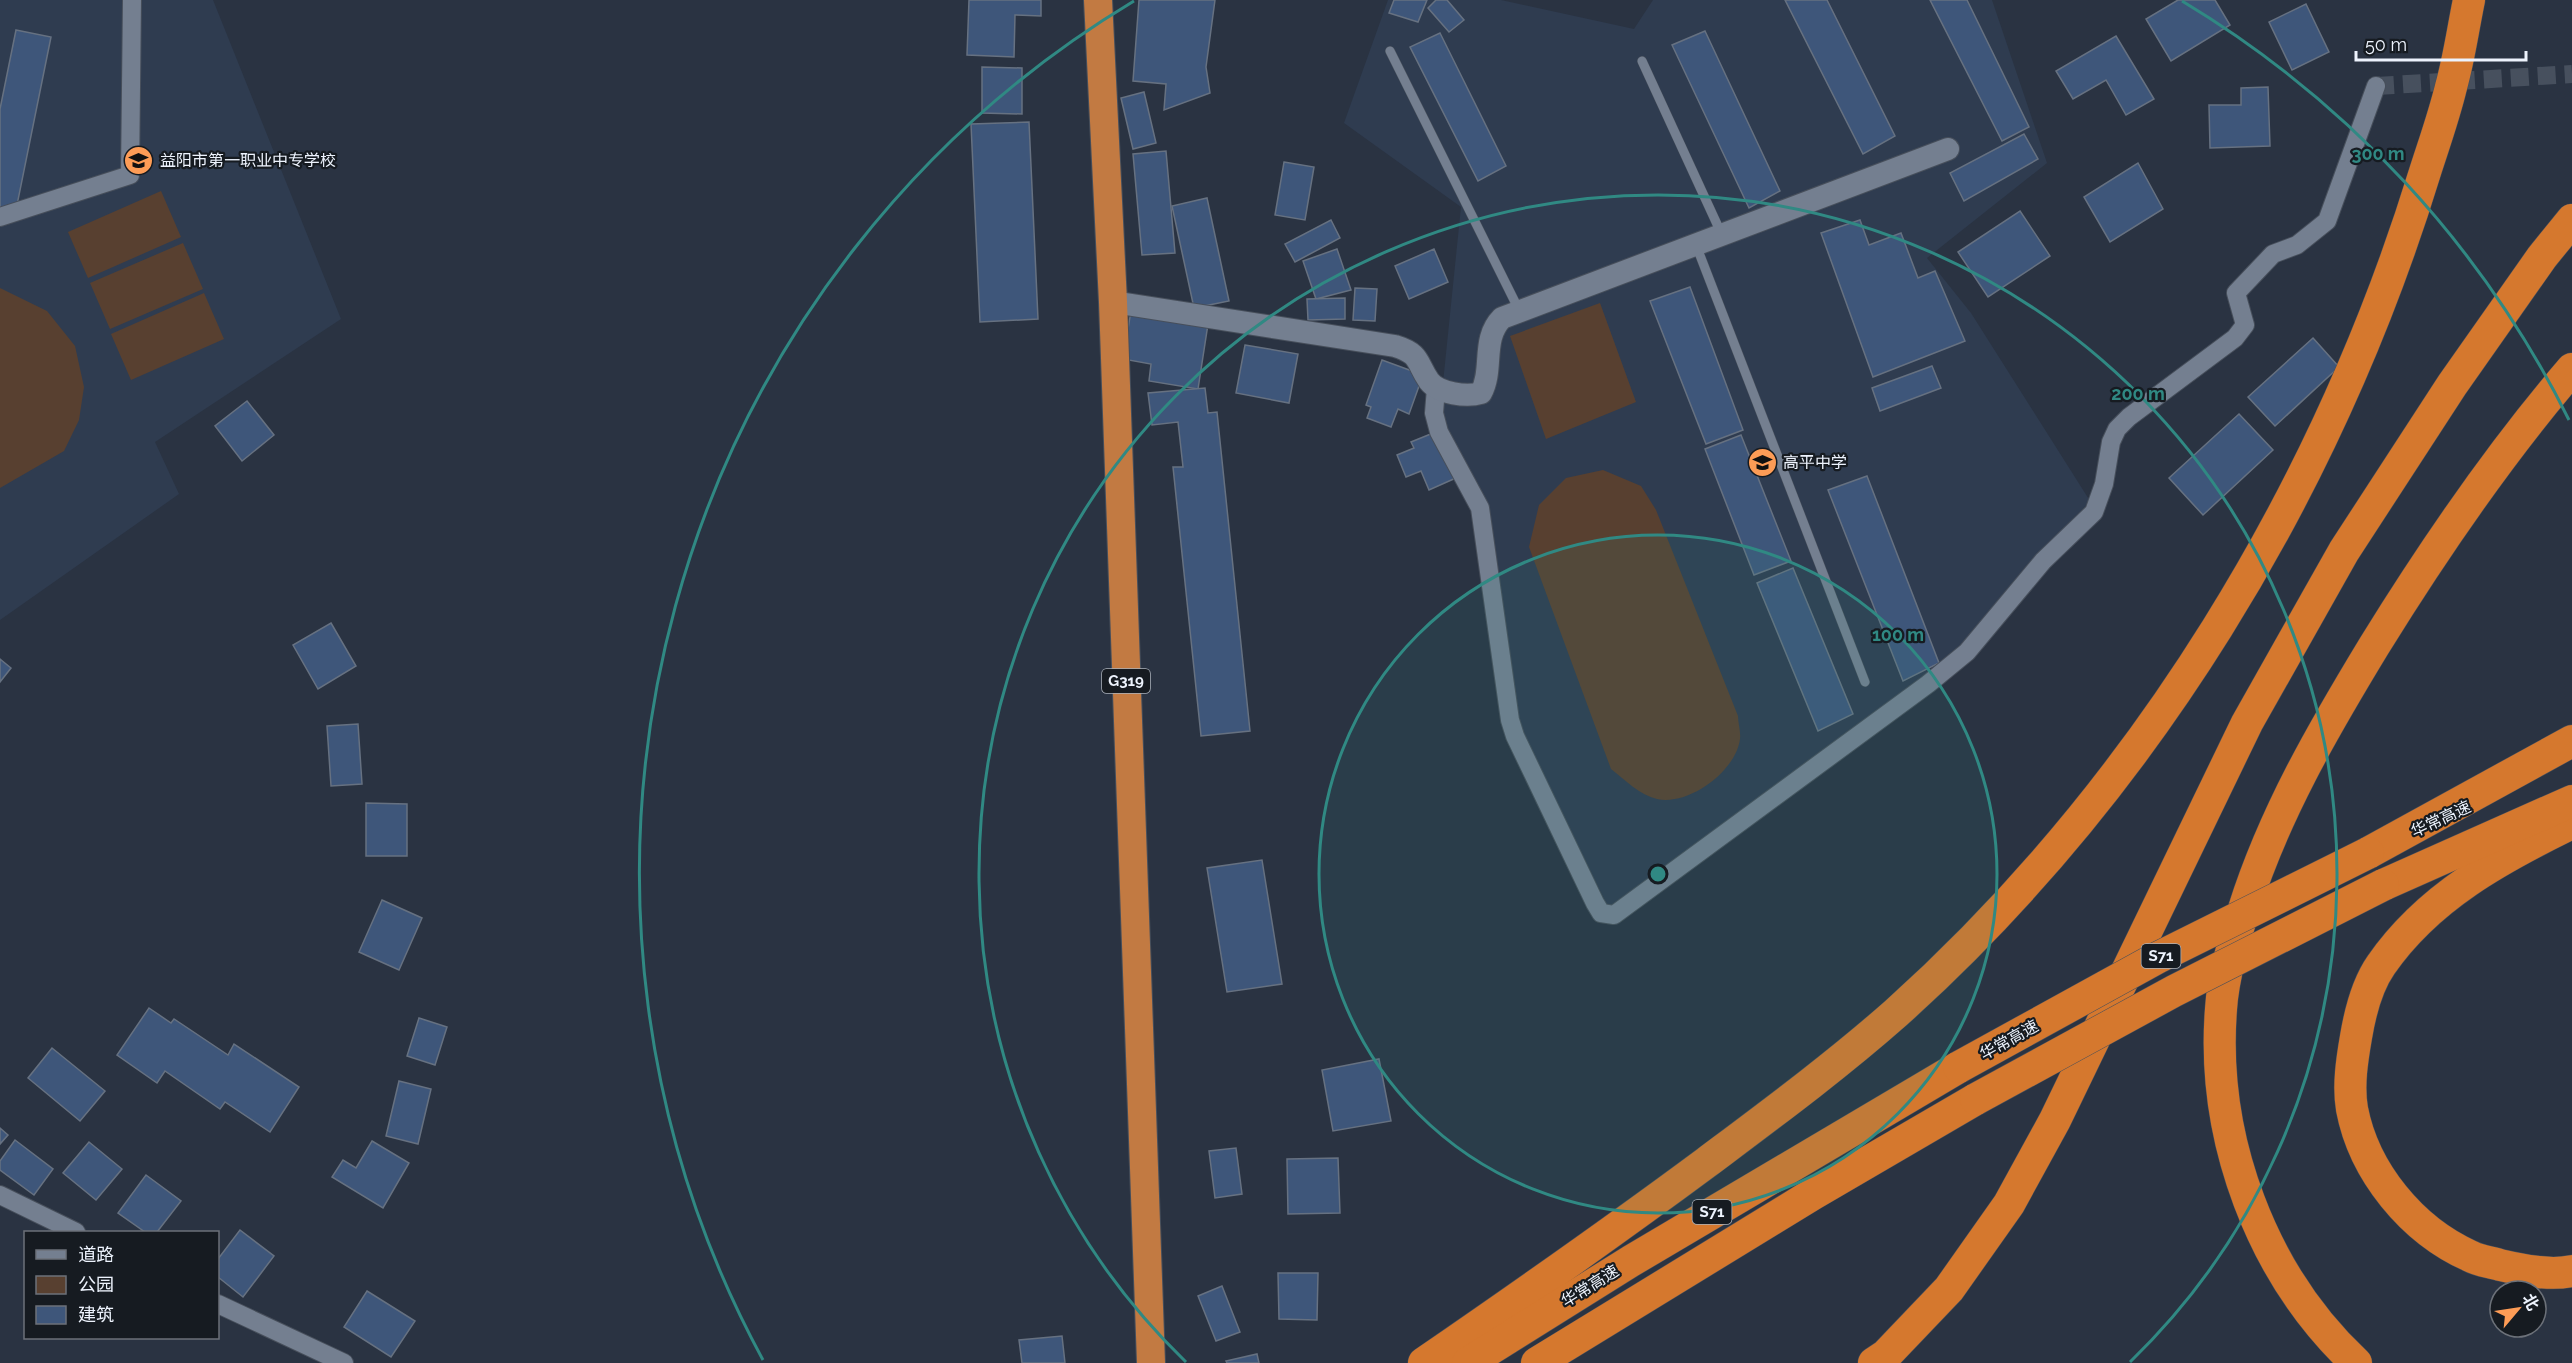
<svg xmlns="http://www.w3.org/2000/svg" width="2572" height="1363" font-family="Raleway,'Noto Sans SC',sans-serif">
<rect width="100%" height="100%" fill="#2a3342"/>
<g fill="#2f3c50">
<path d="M0 0H213L341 319 155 442 179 494 0 620Z"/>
<path d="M1388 0H1501L1634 29 1653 0H1992L2047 163 1927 258 1971 313 2090 501 1953 656 1610 911 1513 713 1484 508 1439 422 1461 207 1344 123Z"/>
</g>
<g fill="#584030">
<path d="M161 191 181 237 88 278 68 232Z"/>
<path d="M183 243 203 289 110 329 90 283Z"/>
<path d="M0 288 47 311 75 346 84 387 79 420 64 451 0 488Z"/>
<path d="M204 293 224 339 131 380 111 334Z"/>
<path d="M1600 303 1636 402 1546 439 1510 336Z"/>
<path d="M1603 470 1641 486 1656 510 1738 716C1738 723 1741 732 1740 739 1736 771 1689 806 1657 799 1640 795 1625 780 1611 769L1529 547 1539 505 1566 478Z"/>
</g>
<g fill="#3e567a" stroke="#667181" stroke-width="1.5">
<path d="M969 0H1041V16L1015 15 1014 57 967 55Z"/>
<path d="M1139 0H1215L1206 67 1210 93 1164 110 1166 84 1133 81Z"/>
<path d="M1394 0H1427L1418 22 1389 13Z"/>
<path d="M1436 0H1447L1464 20 1449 32 1428 8Z"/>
<path d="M1785 0H1827L1895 136 1863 154Z"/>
<path d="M1930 0H1967L2029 127 2002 141Z"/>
<path d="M2178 0H2215L2230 25 2171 61 2146 19Z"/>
<path d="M2306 4 2329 52 2292 70 2269 22Z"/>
<path d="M16 30 51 37 16 210 0 207V109Z"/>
<path d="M1705 31 1780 191 1749 208 1672 45Z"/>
<path d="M1440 33 1506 166 1478 181 1410 47Z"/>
<path d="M2116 36 2154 99 2126 115 2106 80 2073 99 2056 71Z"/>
<path d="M982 67 1022 68V114L982 113Z"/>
<path d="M2268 87 2270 146 2210 148 2209 105H2241V88Z"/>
<path d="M1144 92 1156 143 1133 149 1121 98Z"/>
<path d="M1029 122 1038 319 980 322 971 124Z"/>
<path d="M2024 134 2038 159 1964 201 1950 173Z"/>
<path d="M1166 151 1175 253 1142 255 1133 154Z"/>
<path d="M1284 162 1314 167 1305 220 1275 215Z"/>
<path d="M2138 163 2163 209 2110 242 2084 197Z"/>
<path d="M1207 198 1229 301 1194 308 1172 206Z"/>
<path d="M2020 211 2050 256 1988 297 1958 252Z"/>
<path d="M1331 220 1340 238 1295 262 1285 244Z"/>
<path d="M1860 220 1869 245 1901 233 1918 278 1935 271 1965 341 1873 377 1821 233Z"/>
<path d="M1337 249 1351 290 1316 299 1303 261Z"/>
<path d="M1434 249 1448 282 1409 299 1395 266Z"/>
<path d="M1690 287 1743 430 1706 444 1650 301Z"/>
<path d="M1355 288 1377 289 1375 321 1353 320Z"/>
<path d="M1345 298V319L1308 320 1307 299Z"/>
<path d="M1131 311 1208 324 1198 389 1149 381 1151 364 1123 359Z"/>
<path d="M2313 338 2339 367 2275 426 2248 397Z"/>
<path d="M1245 345 1298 354 1289 403 1236 393Z"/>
<path d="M1382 360 1423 375 1409 414 1398 409 1391 427 1367 418 1371 407 1366 405Z"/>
<path d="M1932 366 1941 388 1880 411 1872 388Z"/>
<path d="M1205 388 1208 413 1217 412 1250 731 1201 736 1173 467H1183L1178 422 1152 425 1148 393Z"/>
<path d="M247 401 274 435 242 461 215 426Z"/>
<path d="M2239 414 2273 450 2203 515 2169 478Z"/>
<path d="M1438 431 1458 477 1429 490 1421 471 1406 477 1397 455 1414 448 1411 442Z"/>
<path d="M1741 435 1791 561 1754 575 1705 449Z"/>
<path d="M1867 476 1939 663 1903 681 1828 490Z"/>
<path d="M1793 568 1853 714 1818 731 1757 583Z"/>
<path d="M331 623 356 666 318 689 293 645Z"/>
<path d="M0 659 11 668 0 682Z"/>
<path d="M358 724 362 784 331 786 327 726Z"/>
<path d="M366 803 407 804V856H366Z"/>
<path d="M1262 860 1282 984 1227 992 1207 868Z"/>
<path d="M382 900 422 918 399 970 359 952Z"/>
<path d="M149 1008 171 1023 174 1019 228 1055 234 1044 299 1087 270 1132 225 1102 220 1109 165 1071 157 1083 117 1055Z"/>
<path d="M419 1018 447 1027 435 1065 407 1056Z"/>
<path d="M52 1048 105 1091 80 1121 28 1078Z"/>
<path d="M1379 1059 1391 1121 1333 1131 1322 1070Z"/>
<path d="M399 1081 431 1089 418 1144 386 1136Z"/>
<path d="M0 1128 8 1135 0 1144Z"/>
<path d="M15 1140 53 1169 34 1195 0 1170V1161Z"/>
<path d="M372 1141 409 1163 383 1208 332 1177 343 1160 356 1168Z"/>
<path d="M89 1142 122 1169 96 1200 63 1173Z"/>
<path d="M1236 1148 1242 1194 1215 1198 1209 1151Z"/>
<path d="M1338 1158 1340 1213 1288 1214 1287 1159Z"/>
<path d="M146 1175 181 1201 157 1232H145L118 1213Z"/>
<path d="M240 1230 274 1256 243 1297 218 1277V1259Z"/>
<path d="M1278 1273H1318L1317 1320 1279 1319Z"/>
<path d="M1222 1286 1240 1332 1216 1341 1198 1296Z"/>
<path d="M367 1291 415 1321 391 1357 344 1327Z"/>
<path d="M1062 1336 1065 1363H1022L1019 1340Z"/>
<path d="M1257 1354 1259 1363H1227L1226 1361Z"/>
</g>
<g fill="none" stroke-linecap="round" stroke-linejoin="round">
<path stroke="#47505e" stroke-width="18" stroke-dasharray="18 9" stroke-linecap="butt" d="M2376 86 2572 74"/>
<defs>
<g id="service">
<path d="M1390 51 1520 312"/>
<path d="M1642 61 1722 235"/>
<path d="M1696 245 1865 682"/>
</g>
<g id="minor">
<path d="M0 217 130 175 132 0"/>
<path d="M1436 388 1434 413 1439 432 1480 508 1510 720 1515 736 1595 903 1601 913 1614 915 1928 684 1967 652 2043 561 2094 512 2104 484 2111 442 2117 429 2129 417 2235 338 2245 325 2236 293 2273 254 2297 245 2327 221 2376 86"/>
<path d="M0 1195 76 1232"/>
<path d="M218 1304 344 1363"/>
</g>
<path id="tertiary" d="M1113 302 1395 346C1421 354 1416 362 1429 381 1439 394 1467 397 1481 393 1494 369 1481 339 1502 318L1948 149"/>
<path id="trunk" d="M1098 0 1113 302 1151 1363"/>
<g id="motorway">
<path d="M2572 823C2500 858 2428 897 2381 965 2367 985 2360 1013 2356 1037 2352 1060 2348 1086 2352 1109 2364 1172 2412 1230 2470 1256 2479 1261 2490 1262 2500 1265 2522 1270 2550 1276 2572 1271"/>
<path d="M2368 853 2572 741"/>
<path d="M2383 885 2572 801"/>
<path d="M1424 1363C1520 1297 1614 1231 1707 1162 1771 1114 1836 1066 1896 1013 2145 789 2327 491 2425 172 2434 144 2444 116 2451 87 2459 59 2463 29 2469 0"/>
<path d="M1468 1363 1631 1261 1959 1067"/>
<path d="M1537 1363 1813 1194 1976 1099"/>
<path d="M1874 1363 1886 1355 1949 1289 2009 1204 2055 1120 2247 723 2344 551 2452 385 2542 257 2572 220"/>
<path d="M2356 1363C2261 1274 2211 1138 2221 1009 2223 976 2234 941 2244 909 2274 814 2323 730 2374 646 2434 549 2498 455 2572 369"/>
</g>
</defs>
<use href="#service" stroke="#474f5b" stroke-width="10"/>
<use href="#minor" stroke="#474f5b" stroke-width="20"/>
<use href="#tertiary" stroke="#474f5b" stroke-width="24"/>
<use href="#trunk" stroke="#474f5b" stroke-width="30"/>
<use href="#motorway" stroke="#474f5b" stroke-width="33"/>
<use href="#service" stroke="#747f90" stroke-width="9"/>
<use href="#minor" stroke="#747f90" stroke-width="18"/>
<use href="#tertiary" stroke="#747f90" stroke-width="22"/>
<use href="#trunk" stroke="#c27a42" stroke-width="28"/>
<use href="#motorway" stroke="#d5782e" stroke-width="32"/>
<defs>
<g id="motorway-bridge">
<path d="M1959 1067 2157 958 2368 853"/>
<path d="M1976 1099 2174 991 2383 885"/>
</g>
</defs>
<use href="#motorway-bridge" stroke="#474f5b" stroke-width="33" stroke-linecap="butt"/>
<use href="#motorway-bridge" stroke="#d5782e" stroke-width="32"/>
</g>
<circle cx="1658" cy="874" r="339" fill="#308983" fill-opacity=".12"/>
<g fill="none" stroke="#308983" stroke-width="3">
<circle cx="1658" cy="874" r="339"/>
<path d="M1186 1362A679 679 0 1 1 2130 1362"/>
<path d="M763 1360A1018 1018 0 0 1 1134 1M2182 1A1018 1018 0 0 1 2569 420"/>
</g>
<defs>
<symbol id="school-disc" viewBox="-11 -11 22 22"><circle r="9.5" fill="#fd9c56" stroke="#161b21"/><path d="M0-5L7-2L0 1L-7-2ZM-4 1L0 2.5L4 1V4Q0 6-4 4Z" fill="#111"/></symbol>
</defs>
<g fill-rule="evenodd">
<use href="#school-disc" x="122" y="144" width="33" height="33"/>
<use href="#school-disc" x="1746" y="446" width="33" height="33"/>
</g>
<g text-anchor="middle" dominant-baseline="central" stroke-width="4.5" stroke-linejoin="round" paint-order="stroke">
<g fill="#161b21" stroke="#acb2bb" stroke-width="1.5">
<rect x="1102" y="669" width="48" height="24" rx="4.5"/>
<rect x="2141.5" y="944" width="39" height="24" rx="4.5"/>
<rect x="1692.5" y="1200" width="39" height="24" rx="4.5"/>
</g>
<g font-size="15" font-weight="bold" fill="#edf3fd">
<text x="1126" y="681">G319</text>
<text x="2161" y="956">S71</text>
<text x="1712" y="1212">S71</text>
</g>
<g font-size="16" fill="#edf3fd" stroke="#161b21" text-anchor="start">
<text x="160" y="160">益阳市第一职业中专学校</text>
<text x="1783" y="462">高平中学</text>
</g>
<g font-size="16" fill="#edf3fd" stroke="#161b21">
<text transform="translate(2441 819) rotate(-25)">华常高速</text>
<text transform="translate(2009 1040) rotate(-29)">华常高速</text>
<text transform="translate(1590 1286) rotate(-32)">华常高速</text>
</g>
</g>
<circle cx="1658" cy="874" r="9" fill="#308983" stroke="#161b21" stroke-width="3"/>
<g font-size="18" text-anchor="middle" font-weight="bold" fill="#308983" stroke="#161b21" stroke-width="4.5" stroke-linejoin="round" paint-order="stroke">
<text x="2378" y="160">300 m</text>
<text x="2138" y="400">200 m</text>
<text x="1898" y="641">100 m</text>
</g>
<rect x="24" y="1231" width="195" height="108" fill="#161b21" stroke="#6c7179" stroke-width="1.5"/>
<rect x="36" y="1250" width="30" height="9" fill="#747f90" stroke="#6c7179" stroke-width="1.5"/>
<text x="78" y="1261" font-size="18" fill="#edf3fd">道路</text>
<rect x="36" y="1276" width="30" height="18" fill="#584030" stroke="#6c7179" stroke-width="1.5"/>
<text x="78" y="1291" font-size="18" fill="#edf3fd">公园</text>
<rect x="36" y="1306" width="30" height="18" fill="#3e567a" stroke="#6c7179" stroke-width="1.5"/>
<text x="78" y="1321" font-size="18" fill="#edf3fd">建筑</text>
<g transform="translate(2518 1309) rotate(61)"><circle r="28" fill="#161b21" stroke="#6c7179" stroke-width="1.5"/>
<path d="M0-4.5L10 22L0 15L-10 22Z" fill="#fd9c56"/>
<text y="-9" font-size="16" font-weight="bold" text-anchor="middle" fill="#edf3fd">北</text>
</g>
<path d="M2356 51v9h170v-9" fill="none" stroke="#edf3fd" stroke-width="3"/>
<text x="2365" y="51" font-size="18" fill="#edf3fd" stroke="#161b21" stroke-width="4.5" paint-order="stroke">50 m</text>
</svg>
